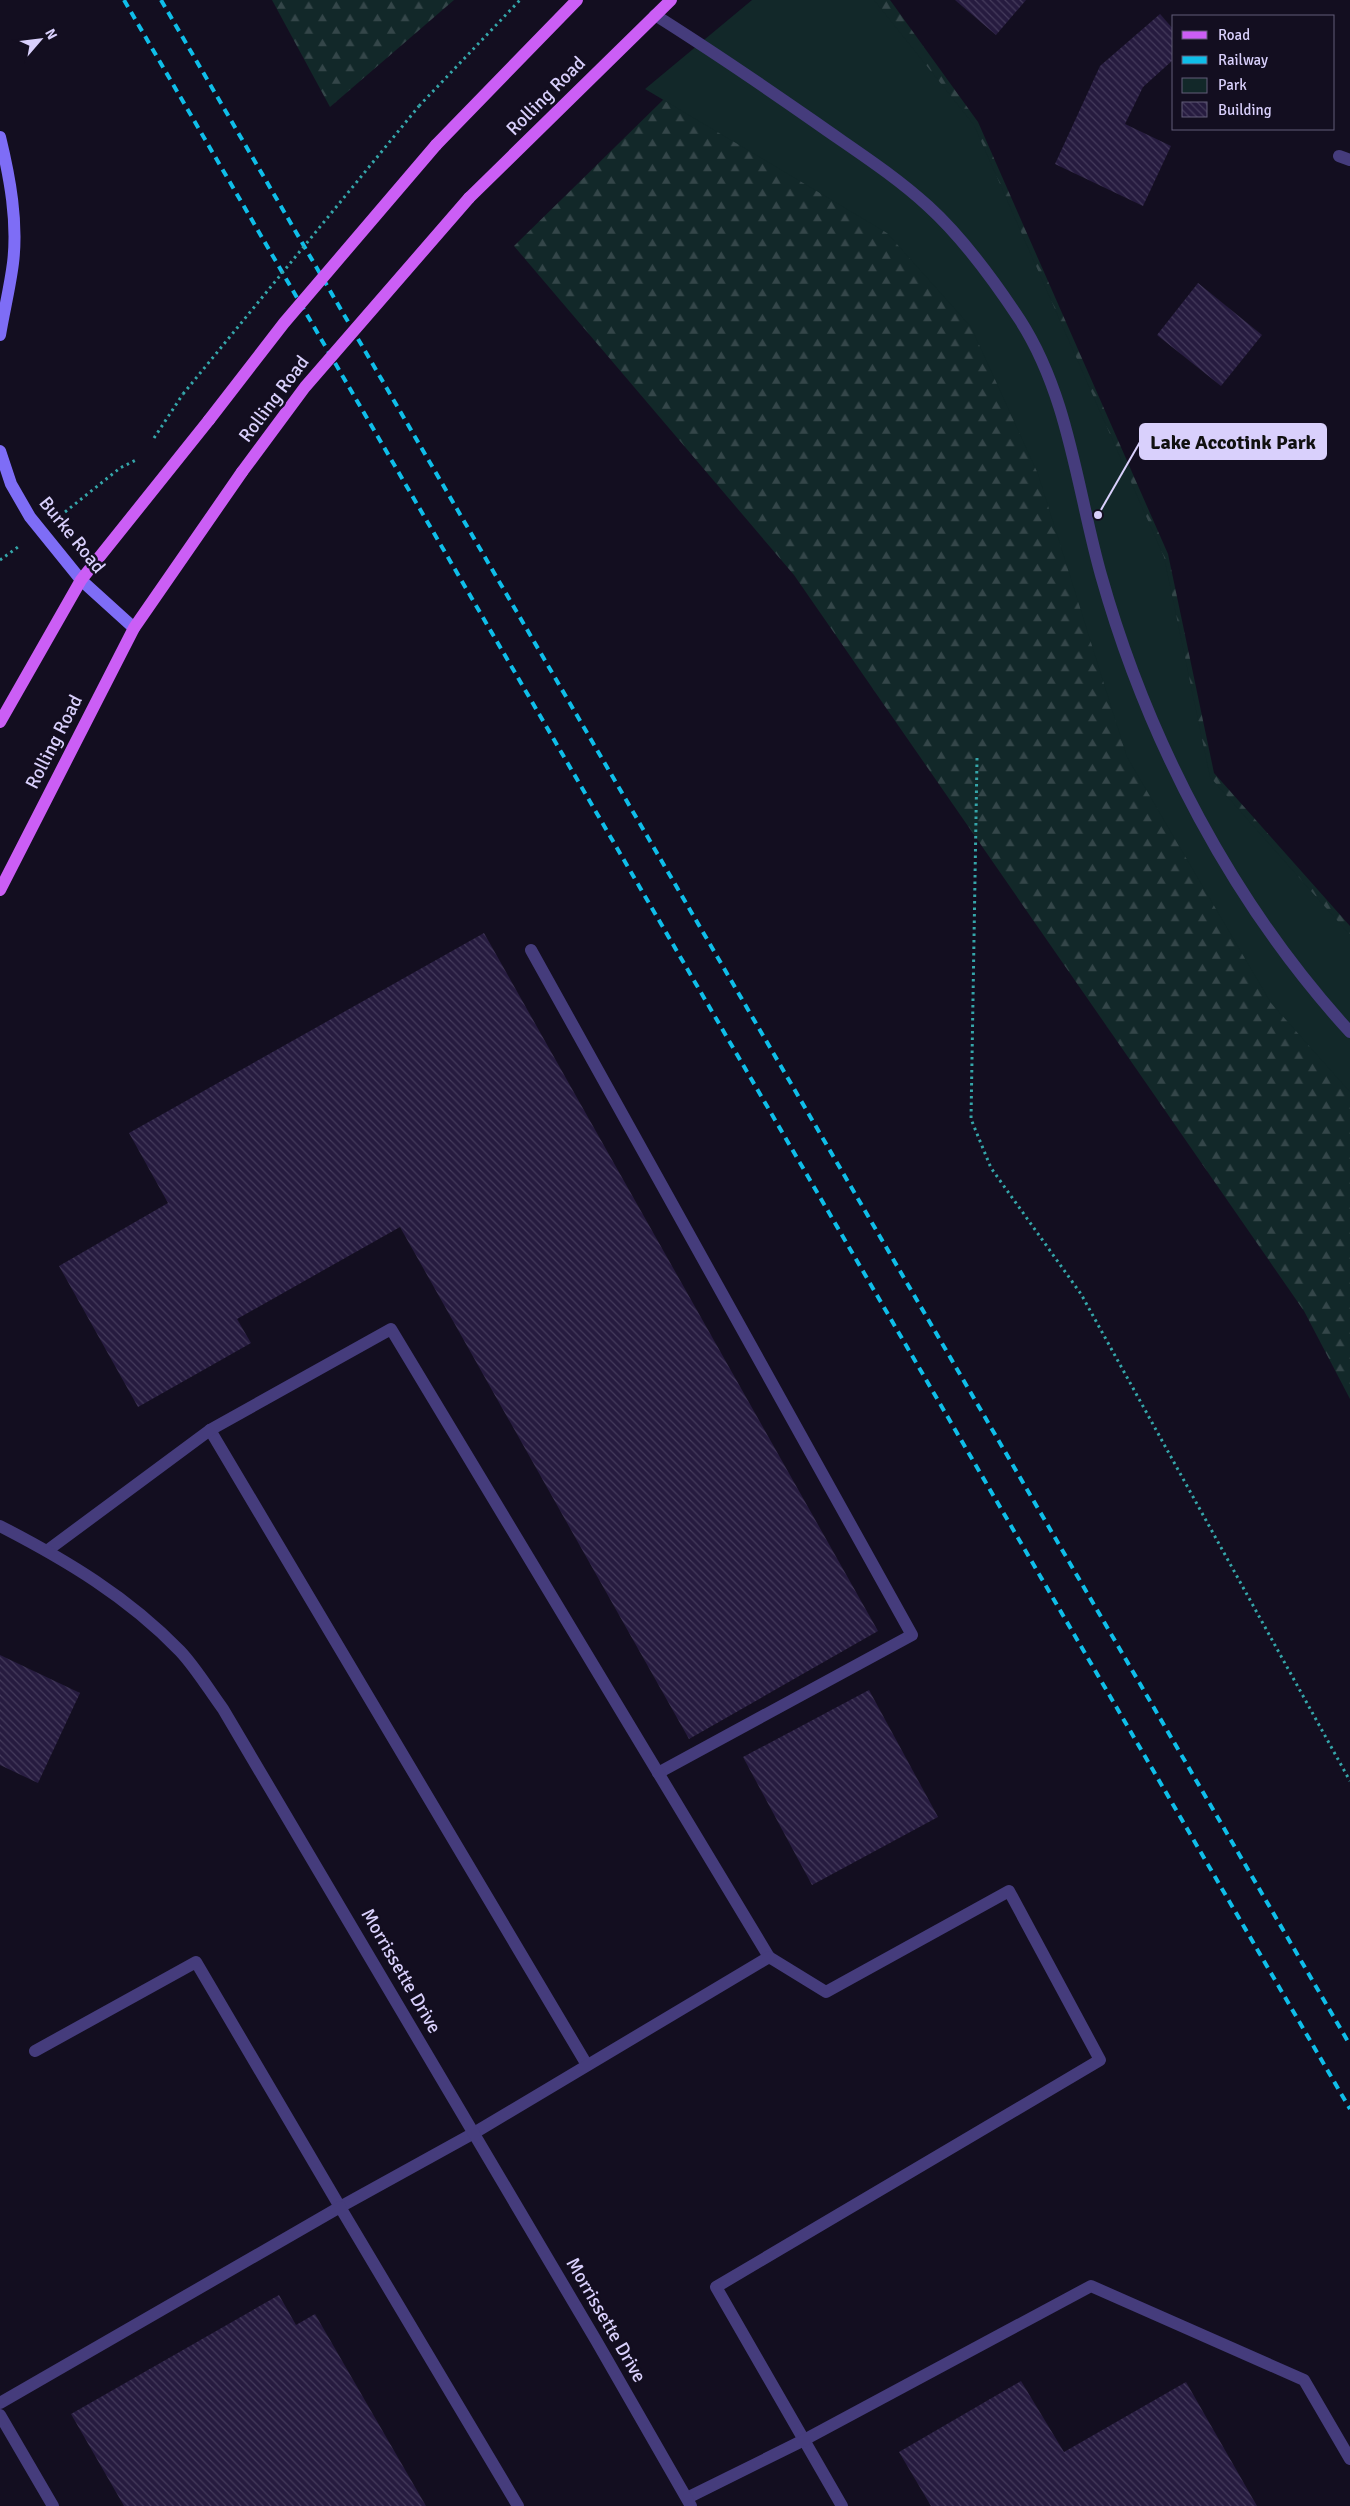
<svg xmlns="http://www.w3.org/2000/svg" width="1350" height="2506" font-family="Signika,sans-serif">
<defs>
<pattern id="forest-firs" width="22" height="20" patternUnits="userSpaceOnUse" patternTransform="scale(1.25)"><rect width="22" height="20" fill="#122829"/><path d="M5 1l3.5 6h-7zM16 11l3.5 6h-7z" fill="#344649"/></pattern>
<pattern id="building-back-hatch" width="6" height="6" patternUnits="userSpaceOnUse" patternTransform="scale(1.25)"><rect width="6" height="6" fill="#261b3f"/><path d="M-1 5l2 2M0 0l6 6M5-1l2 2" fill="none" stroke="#453b5c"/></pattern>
</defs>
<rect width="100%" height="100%" fill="#130e20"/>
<g fill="url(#forest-firs)">
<path d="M272 0H454L330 107Z"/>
<path d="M765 0H890L978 122 1168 554 1214 773 1350 926V1399L1304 1311 794 575 514 246Z"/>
</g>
<path fill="#122829" d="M752 0H874L974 125 1164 557 1210 777 1350 935V1092L1271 1003 1127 757 1038 474 971 327 887 233 645 89Z"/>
<g fill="url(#building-back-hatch)">
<path d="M955 0H1026L996 35Z"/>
<path d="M1160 14 1174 30V59L1143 87 1125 124 1171 146 1143 206 1055 164 1100 66Z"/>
<path d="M1198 283 1262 335 1221 386 1157 335Z"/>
<path d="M484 933 878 1631 689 1739 400 1227 237 1319 251 1343 138 1407 59 1266 168 1203 129 1133Z"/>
<path d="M0 1655 80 1693 38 1783 0 1765Z"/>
<path d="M869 1690 938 1817 812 1885 743 1757Z"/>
<path d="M279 2295 296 2325 315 2314 426 2506H124L71 2414Z"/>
<path d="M1021 2381 1064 2452 1186 2382 1257 2506H931L899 2452Z"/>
</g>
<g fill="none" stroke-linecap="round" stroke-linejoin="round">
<g stroke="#35a6aa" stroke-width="3" stroke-dasharray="2.5 4" stroke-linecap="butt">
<path d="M419 106 520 0"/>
<path d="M154 438 183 394"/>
<path d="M65 512 120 468 138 459"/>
<path d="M0 560 18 547"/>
<path d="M977 758 971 1119 991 1168 1081 1294 1350 1781"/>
</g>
<g stroke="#453c7c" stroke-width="12">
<path d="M655 15C709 49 762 85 815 122 853 149 893 174 928 206 961 236 995 282 1020 320 1069 396 1077 490 1101 575 1148 742 1233 904 1350 1032"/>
<path d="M531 950 912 1635 658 1773"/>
<path d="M210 1430 587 2065"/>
<path d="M48 1550 210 1430 391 1329 769 1957"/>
<path d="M35 2051 196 1962 340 2207 474 2133 769 1957 826 1992 1009 1891 1100 2060 716 2287 842 2506"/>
<path d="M0 2403 340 2207 518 2506"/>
<path d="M0 2415 53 2506"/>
<path d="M687 2498 804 2440 1091 2286 1304 2380 1350 2459"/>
</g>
<g stroke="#453c7c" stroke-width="12">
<path d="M1339 156 1350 160"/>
<path d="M0 1526C66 1560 128 1597 180 1651 196 1668 209 1690 223 1709L597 2342 691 2506"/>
</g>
<g stroke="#7e6df6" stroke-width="12">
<path d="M0 137C10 178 18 222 13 263 10 287 4 311 0 335"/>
<path d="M0 451 11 484 30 517 81 580 134 628"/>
</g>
<g stroke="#cb5ef5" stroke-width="12">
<path d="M436 145 577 0"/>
<path d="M469 198 671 0"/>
<path d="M0 722 81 580 209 420"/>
<path d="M0 890 134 628 242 472"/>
</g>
<g stroke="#0fbee9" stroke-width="4" stroke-dasharray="8 6" stroke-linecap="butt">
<path d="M124 0 1350 2109"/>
<path d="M161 0 1350 2045"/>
</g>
<path stroke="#35a6aa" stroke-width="3" stroke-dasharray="2.5 4" stroke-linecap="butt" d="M183 394 419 106"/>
<g stroke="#cb5ef5" stroke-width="12">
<path d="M209 420 284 323 436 145"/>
<path d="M242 472 305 387 469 198"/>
</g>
</g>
<g text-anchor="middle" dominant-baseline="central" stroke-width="5" stroke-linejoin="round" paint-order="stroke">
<g font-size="19" fill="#d9d0fc" stroke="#130e20">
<text transform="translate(546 96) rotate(-45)">Rolling Road</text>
<text transform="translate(274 399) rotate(-53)">Rolling Road</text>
<text transform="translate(72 535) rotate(51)">Burke Road</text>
<text transform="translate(54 742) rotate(-63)">Rolling Road</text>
<text transform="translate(401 1971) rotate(60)">Morrissette Drive</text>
<text transform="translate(606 2320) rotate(60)">Morrissette Drive</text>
</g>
</g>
<path fill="none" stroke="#d9d0fc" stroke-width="2" d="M1098 515L1140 442"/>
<circle fill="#d9d0fc" stroke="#130e20" stroke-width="2" cx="1098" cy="515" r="5"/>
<rect fill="#d9d0fc" stroke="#d9d0fc" stroke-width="2" x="1140" y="424" width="186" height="35" rx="5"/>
<g font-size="20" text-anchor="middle" font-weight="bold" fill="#111">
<text x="1233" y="449">Lake Accotink Park</text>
</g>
<rect x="1172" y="15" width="162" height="115" fill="#130e20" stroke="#625c78"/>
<rect x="1182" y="31" width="25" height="8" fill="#cb5ef5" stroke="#625c78"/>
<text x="1218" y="40" font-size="15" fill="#d9d0fc">Road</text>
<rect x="1182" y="56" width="25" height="8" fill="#0fbee9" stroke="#625c78"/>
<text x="1218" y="65" font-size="15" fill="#d9d0fc">Railway</text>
<rect x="1182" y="78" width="25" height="15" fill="#122829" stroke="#625c78"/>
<text x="1218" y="90" font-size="15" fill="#d9d0fc">Park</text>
<rect x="1182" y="102" width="25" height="15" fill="url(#building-back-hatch)" stroke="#625c78"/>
<text x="1218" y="115" font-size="15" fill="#d9d0fc">Building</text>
<g transform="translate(40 40) rotate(62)" stroke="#130e20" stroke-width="4" paint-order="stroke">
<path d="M0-4L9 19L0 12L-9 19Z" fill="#d9d0fc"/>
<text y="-8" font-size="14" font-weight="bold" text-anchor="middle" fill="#d9d0fc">N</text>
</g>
</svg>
